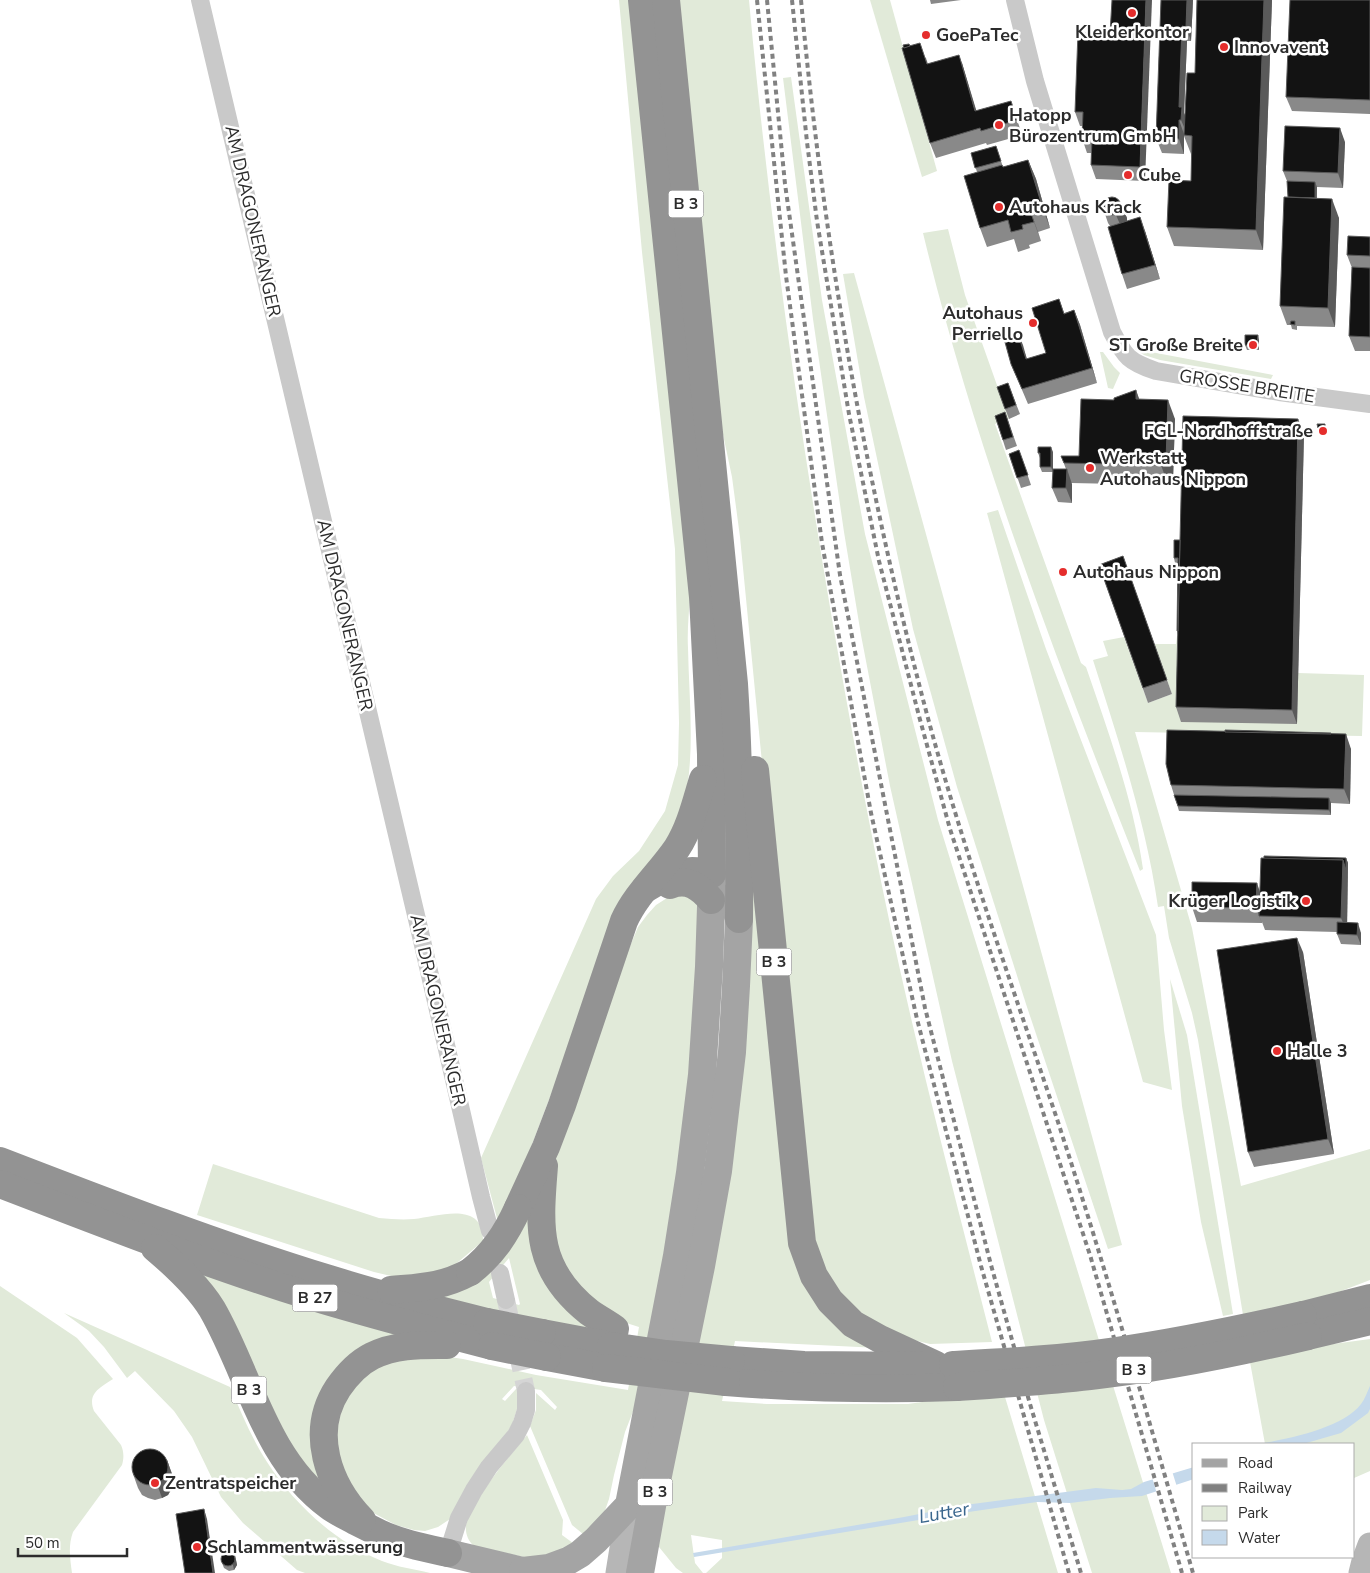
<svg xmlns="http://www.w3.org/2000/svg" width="1370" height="1573" font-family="'Nunito Sans',sans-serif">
<rect width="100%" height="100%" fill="#fff"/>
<g fill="#e1ead9" fill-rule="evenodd">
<path d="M619 0H631L690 595C689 613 687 631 688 648 689 702 696 756 683 808L555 1084 517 1184 498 1222 481 1158 596 899 613 876 639 851 665 811 678 765 679 723 675 549 642 252Z"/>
<path d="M676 0H749C768 208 797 413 832 619 850 722 869 826 891 929 921 1068 957 1205 992 1342L930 1344 888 1334 844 1302 814 1249 771 855 740 537 732 477 714 392Z"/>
<path d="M870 0H890L937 171 922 177Z"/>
<path d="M791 77 822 300 865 534 938 820 1171 1573H1092L1044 1420 952 1061 890 786 861 635 844 532 813 319 783 78Z"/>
<path d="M948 229 965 295 1009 419 995 424 1081 663 1086 667C1109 734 1133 799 1143 869L1140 871C1057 662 976 452 923 233Z"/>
<path d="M854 273 1122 1245 1108 1249 1026 1004 957 787 913 629 864 397 843 274Z"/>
<path d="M1135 349 1273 375 1271 379 1160 360 1144 355Z"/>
<path d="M1100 352H1103L1114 367 1120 373 1113 389 1108 388Z"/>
<path d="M998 510 1046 649 1156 935 1164 1030 1172 1090 1143 1082 987 513Z"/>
<path d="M1177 636H1183L1297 724 1298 673 1364 675 1362 736 1135 732 1192 928 1241 1186 1370 1149V1280L1318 1300 1243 1315 1198 1040 1192 1013 1169 938 1164 906 1158 907C1146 823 1119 742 1093 660L1108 656 1103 641 1124 637 1148 703 1172 694 1154 644H1176Z"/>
<path d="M749 821 794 1240 879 1348 735 1341 722 1401 767 1404H908L950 1398 1005 1397 1058 1573H706L722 1558V1540L691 1535 695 1563 703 1573H683L676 1568 659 1547H654L680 1423Z"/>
<path d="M683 894 695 901 698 908 701 930 680 1177 634 1409 625 1432 614 1475 609 1499 602 1519 583 1534 572 1525 530 1426 536 1410V1393L555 1410 557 1407 541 1390 514 1386 502 1399 505 1401 516 1389H518L517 1409 512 1425 450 1519 438 1527 425 1531 414 1530 396 1525 366 1509 352 1494 331 1440 345 1392 385 1359 430 1354 463 1359 536 1375 628 1390 639 1327 617 1320 583 1295 557 1257 550 1196 556 1158 620 970 638 927 647 915 656 905 667 898Z"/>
<path d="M1170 979 1187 1035 1233 1314 1223 1316 1201 1222 1182 1106Z"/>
<path d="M213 1164 379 1218C391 1219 402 1220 414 1219 439 1216 484 1200 483 1241L457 1263 461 1266 404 1279 374 1272 197 1215Z"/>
<path d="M533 1189 594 1332 437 1298ZM509 1258 520 1304 519 1305 493 1298 489 1282Z"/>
<path d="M183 1264 409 1334 336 1380 339 1505 290 1451Z"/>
<path d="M0 1286 77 1338 113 1379C100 1388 87 1393 94 1411L121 1445C124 1452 124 1458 122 1465L73 1532C68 1546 70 1558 72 1573H0Z"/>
<path d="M64 1313 230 1387C241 1412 252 1439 267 1462 294 1504 335 1542 382 1561 397 1567 414 1569 430 1573H305L297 1570 243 1523 221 1497 192 1437 174 1411 135 1371 127 1378 104 1347 89 1331Z"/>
<path d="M1370 1339V1471L1354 1478V1444H1265L1250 1362 1311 1347Z"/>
<path d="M527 1435 563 1520 562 1535 577 1546 537 1560 474 1546C468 1541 465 1533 466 1525 467 1519 471 1513 474 1507 488 1481 508 1458 527 1435Z"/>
</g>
<g fill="#c5d9eb">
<path d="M1370 1386V1409L1368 1413 1341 1433 1334 1435 1303 1444H1265L1264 1443C1292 1438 1344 1427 1361 1404 1365 1399 1367 1392 1370 1386Z"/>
<path d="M1194 1467V1479L1142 1496 1110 1498 1070 1503 1037 1502 955 1514 694 1557 693 1553 904 1517 965 1505 1096 1488 1122 1490 1131 1489 1144 1482Z"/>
</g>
<path fill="#fff" d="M1172 1471 1177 1487 1157 1494 1152 1477Z"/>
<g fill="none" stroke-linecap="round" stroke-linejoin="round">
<path stroke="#d5d5d5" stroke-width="18" stroke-dasharray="18 9" stroke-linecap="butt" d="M506 1300 526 1391"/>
<g stroke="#c9c9c9" stroke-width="18">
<path d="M200 0 420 932 481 1197 490 1231"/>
<path d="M1015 0 1035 81 1112 332C1125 357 1129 362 1156 371L1279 392 1370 404"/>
<path d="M500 1273 506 1300"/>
<path d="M448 1553 459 1518 474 1490 489 1467 516 1435 522 1423 526 1410V1391"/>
</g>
<g stroke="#b6b6b6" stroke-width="25">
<path d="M618 1573 629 1505"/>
<path d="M1361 1573 1364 1561 1370 1545"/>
</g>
<g stroke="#a4a4a4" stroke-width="28">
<path d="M448 1553 523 1571 526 1573"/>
<path d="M523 1571 549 1568 568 1561 580 1554 596 1540 629 1505 677 1256 690 1173 702 1075 709 967 712 877"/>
<path d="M640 1573 654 1495 701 1266 718 1171 732 1052 736 986 739 919 732 897"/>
</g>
<g stroke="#939393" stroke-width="28">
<path d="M642 0 703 597 711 754 712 874C684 866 668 875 645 889"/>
<path d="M666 0 734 684C739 762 740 841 739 919"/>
<path d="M755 770 802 1243 814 1276 830 1301 853 1324 880 1339 936 1365"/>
<path d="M670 885C688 878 700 887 711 900"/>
<path d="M0 1161C109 1203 218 1245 329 1279 381 1295 434 1309 487 1322"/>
<path d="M544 1166C539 1228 535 1269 589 1312 597 1318 607 1323 615 1329"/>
<path d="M0 1184C94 1220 188 1257 284 1288 353 1310 422 1328 492 1346"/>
<path d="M518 1208 546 1147 562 1105 624 921C636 894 660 873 677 848 690 828 696 802 703 779"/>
<path d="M155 1248C175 1265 198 1286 212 1309 250 1375 264 1458 329 1506 337 1512 346 1516 355 1521 363 1525 371 1529 379 1533 400 1543 425 1548 448 1553"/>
<path d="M391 1290C422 1287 442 1287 470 1272"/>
<path d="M1303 1315 1370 1298"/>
<path d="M542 1333 611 1346"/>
<path d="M1308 1336 1370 1321"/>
<path d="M547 1357 606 1368"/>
<path d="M731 1360 804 1365 929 1366"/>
<path d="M726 1382C803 1388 880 1390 957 1387"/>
<path d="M362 1520C328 1485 309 1432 338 1388 347 1375 358 1363 372 1356 396 1344 421 1345 447 1345"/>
</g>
<g stroke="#818181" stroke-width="4" stroke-dasharray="5 4" stroke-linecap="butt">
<path d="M757 0 786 276 822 543 871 813 917 1019 981 1266 1069 1573"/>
<path d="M767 0 785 184 840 575 925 1008 991 1265 1030 1404 1081 1573"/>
<path d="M792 0 807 142 817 221 849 414 879 561 919 716 950 829 1090 1255 1182 1573"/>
<path d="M801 0C823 239 864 475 925 707 962 847 1011 982 1057 1119 1106 1269 1149 1421 1193 1573"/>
</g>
<g stroke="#939393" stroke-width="28">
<path d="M470 1272C493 1254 506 1234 518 1208"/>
<path d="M487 1322 542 1333"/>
<path d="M492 1346 547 1357"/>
<path d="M611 1346 666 1354 731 1360"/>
<path d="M953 1365C1007 1362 1062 1359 1116 1351 1179 1342 1241 1329 1303 1315"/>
<path d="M606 1368 726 1382"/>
<path d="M957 1387C1002 1384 1046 1381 1090 1376 1164 1368 1236 1353 1308 1336"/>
</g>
</g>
<g fill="#898989">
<path d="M930 0H961L931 4Z"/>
<path d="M1161 0H1193L1191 41H1187L1184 113 1185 115 1195 73 1197 0H1272L1263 250 1174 246 1167 227 1191 181V154L1184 136V154L1162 153 1156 138Z"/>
<path d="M1370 0V114L1292 111 1286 97Z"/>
<path d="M1110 34 1145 181 1096 179 1091 165V153H1087L1082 138V126H1080L1075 112Z"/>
<path d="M910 46 926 58 928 64 960 58 962 63 976 111 1016 116 1022 135 987 145 986 143 936 158 930 143Z"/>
<path d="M1345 142 1343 188 1317 187V198L1339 218 1335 327 1297 326V330L1292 329 1291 325H1287L1280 306 1288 197 1287 181 1283 171Z"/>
<path d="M996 146 1003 167 1028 160 1036 179 1050 228 1038 232 1041 241 1029 245 1030 248 1018 252 1014 239 987 247 980 228 977 172 971 153Z"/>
<path d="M1121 204 1127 218V221L1145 231 1160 279 1127 289 1122 274 1110 226 1108 223 1103 208Z"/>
<path d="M1370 237V351H1355L1349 336 1352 268 1347 255Z"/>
<path d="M1059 299 1064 313 1074 310 1080 325 1097 383 1028 404 1011 364 1017 331 1027 359 1046 353Z"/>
<path d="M1259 340V350H1247L1245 345Z"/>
<path d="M1008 383 1020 414 1009 419 997 387Z"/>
<path d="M1136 390 1139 399 1175 419 1173 480 1168 485 1071 483 1072 503 1058 502 1052 488 1066 469 1061 456H1079L1114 400Z"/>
<path d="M1005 412 1017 446 1006 450 995 416Z"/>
<path d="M1317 424 1327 429V433H1319L1318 428Z"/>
<path d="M1304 433 1297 724 1181 722 1176 707 1178 635 1177 631 1178 563H1175L1174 558 1180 540Z"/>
<path d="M1019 450 1031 485 1021 488 1009 454Z"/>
<path d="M1053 452V472H1042L1040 467V458L1038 453Z"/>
<path d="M1123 556 1172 694 1148 703 1099 565Z"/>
<path d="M1331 734 1351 749 1350 804 1331 803V815L1179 811 1171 785Z"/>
<path d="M1346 858 1348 863 1347 923 1361 933V945L1341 944 1337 934V932L1265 930 1262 922V923L1197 922 1192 907 1260 892Z"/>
<path d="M1303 952 1334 1154 1254 1167 1248 1152Z"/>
<path d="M167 1460 172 1474 174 1481 172 1488 168 1495 162 1498 155 1500 148 1498 142 1495 138 1488 133 1474Z"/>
<path d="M236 1560 237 1565 234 1570 229 1571 224 1568 222 1563Z"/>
</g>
<g fill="#5a5a5a">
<path d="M1146 0H1152L1145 181 1140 167Z"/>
<path d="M1187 0H1193L1191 41 1186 27Z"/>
<path d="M1264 0H1272L1263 250 1256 230Z"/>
<path d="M1182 26 1187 41 1184 113 1187 121V134L1181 120 1179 107Z"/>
<path d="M959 55 962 65V63L981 126 975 111Z"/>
<path d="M1179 120 1184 134V154L1179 139Z"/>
<path d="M1340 128 1345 142 1343 188 1338 173Z"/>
<path d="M1028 160 1036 179 1050 228 1043 209Z"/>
<path d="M1315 182 1317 187 1316 217 1314 213Z"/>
<path d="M1332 199 1339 218 1335 327 1328 308Z"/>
<path d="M1121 204 1127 218V223L1122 229 1116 215Z"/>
<path d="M1031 213 1038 232 1041 241 1034 222Z"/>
<path d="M1140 217 1145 231 1160 279 1155 265Z"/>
<path d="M1074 310 1080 325 1097 383 1092 368Z"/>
<path d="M1017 331 1023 345 1031 374 1026 359Z"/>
<path d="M1258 335 1259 340V350L1257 345Z"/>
<path d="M1136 390 1143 410 1136 399Z"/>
<path d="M1168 400 1175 419 1173 480 1168 485 1161 465Z"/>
<path d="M1298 419 1304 433 1297 724 1292 710Z"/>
<path d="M1051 447 1053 452V472L1051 467Z"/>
<path d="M1067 469 1072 484V503L1066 488Z"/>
<path d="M1346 734 1351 749 1350 804 1344 789Z"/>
<path d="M1329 798 1331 803V815L1329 810Z"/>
<path d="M1346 858 1348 863 1347 932 1341 918 1343 860Z"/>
<path d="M1257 883 1262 898 1259 916 1262 923 1256 908Z"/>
<path d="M1358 923 1361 933V945L1357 935Z"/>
<path d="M1297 938 1303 952 1334 1154 1328 1139Z"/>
<path d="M167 1460 172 1474 174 1481 172 1488 168 1495 162 1498 157 1484Z"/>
<path d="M204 1509 207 1519 215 1573H213Z"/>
<path d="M235 1555 237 1565 234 1570 233 1565Z"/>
</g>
<g fill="#131313" stroke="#5a5a5a">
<path d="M1112 0H1146L1140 167 1091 165 1092 138H1082L1083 112H1075L1078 32 1110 34Z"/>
<path d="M1161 0H1187L1186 27 1182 26 1179 107H1182L1181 120H1179V139L1156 138Z"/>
<path d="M1197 0H1264L1256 230 1167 227 1169 180 1191 181 1192 136 1184 135 1187 73H1195Z"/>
<path d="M1290 0H1370V100L1286 97Z"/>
<path d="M920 43 927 64 959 55 975 111 1011 101 1017 120 981 131 980 128 930 143 902 48Z"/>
<path d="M909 44 910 46 904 48 903 45Z"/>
<path d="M1285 126 1340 128 1338 173 1283 171Z"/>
<path d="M996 146 1001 161 975 168 971 153Z"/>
<path d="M1028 160 1043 209 1031 213 1034 222 1022 225 1023 229 1011 232 1008 220 980 228 964 176 1002 165 1003 167Z"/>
<path d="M1287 181 1315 182V198L1288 197Z"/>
<path d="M1284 197 1332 199 1328 308 1280 306Z"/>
<circle cx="1112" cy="206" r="9"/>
<path d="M1140 217 1155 265 1122 274 1108 227Z"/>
<path d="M1348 236 1370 237V256L1347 255Z"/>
<path d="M1352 267 1370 268V337L1349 336Z"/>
<path d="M1059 299 1064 314 1074 310 1092 368 1022 389 1011 364 1003 335 1017 331 1026 359 1046 353 1032 308Z"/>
<path d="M1291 321H1295V325L1290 324Z"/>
<path d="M1245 335H1258L1257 345H1245Z"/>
<path d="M1008 383 1016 405 1005 409 997 387Z"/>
<path d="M1136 390V399L1168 400 1166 461 1161 465 1064 463 1061 456H1079L1081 399 1114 400V398Z"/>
<path d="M1005 412 1013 437 1003 440 995 416Z"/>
<path d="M1183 416 1298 419 1292 710 1176 707Z"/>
<path d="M1317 424H1325V428H1318Z"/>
<path d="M1038 447H1051V467H1040V453H1038Z"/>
<path d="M1019 450 1028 475 1017 478 1009 454Z"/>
<path d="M1053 469H1067L1066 488H1052Z"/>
<path d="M1174 540H1180L1178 631H1177L1178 558H1174Z"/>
<path d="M1123 556 1167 680 1143 688 1099 565Z"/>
<path d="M1167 730 1346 734 1344 789 1171 785 1166 764Z"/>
<path d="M1225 730 1331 733V734L1225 732Z"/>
<path d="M1174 795 1329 798V810L1178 806Z"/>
<path d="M1264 856 1346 858V870L1343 860 1264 859Z"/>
<path d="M1261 858 1343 860 1341 918 1259 916Z"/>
<path d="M1192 882 1257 883 1256 908 1192 907Z"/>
<path d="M1337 922 1358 923 1357 935 1337 934Z"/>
<path d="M1297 938 1328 1139 1248 1152 1217 950Z"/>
<circle cx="150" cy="1467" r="18"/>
<path d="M204 1509 213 1573H185L176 1514Z"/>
<circle cx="228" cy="1559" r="7"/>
</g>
<g fill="#e52d2c" stroke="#fff" stroke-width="2">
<circle cx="1132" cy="13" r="5"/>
<circle cx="926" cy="35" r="5"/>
<circle cx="1224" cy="47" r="5"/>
<circle cx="999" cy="125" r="5"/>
<circle cx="1128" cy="175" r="5"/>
<circle cx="999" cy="207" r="5"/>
<circle cx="1033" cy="323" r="5"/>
<circle cx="1253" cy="345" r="5"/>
<circle cx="1323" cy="431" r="5"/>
<circle cx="1090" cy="468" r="5"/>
<circle cx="1063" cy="572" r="5"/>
<circle cx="1306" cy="901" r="5"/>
<circle cx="1277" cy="1051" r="5"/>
<circle cx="155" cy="1483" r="5"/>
<circle cx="197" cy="1547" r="5"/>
</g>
<g text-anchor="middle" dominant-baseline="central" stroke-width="5" stroke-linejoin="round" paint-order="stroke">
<g fill="#fff" stroke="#6b6b6b" stroke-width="1">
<rect x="668.5" y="190.5" width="35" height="27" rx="4"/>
<rect x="756.5" y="948.5" width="35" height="27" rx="4"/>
<rect x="292.5" y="1284.5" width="45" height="27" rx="4"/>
<rect x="1116.5" y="1356.5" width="35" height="27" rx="4"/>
<rect x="231.5" y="1376.5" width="35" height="27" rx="4"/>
<rect x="637.5" y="1478.5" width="35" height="27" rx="4"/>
</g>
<g font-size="16" font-weight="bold" fill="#2c2c2c">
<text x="686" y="204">B 3</text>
<text x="774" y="962">B 3</text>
<text x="315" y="1298">B 27</text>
<text x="1134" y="1370">B 3</text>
<text x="249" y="1390">B 3</text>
<text x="655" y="1492">B 3</text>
</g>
<g font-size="18" font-weight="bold" fill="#2c2c2c" stroke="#fff" text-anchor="start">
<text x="1132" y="32" text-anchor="middle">Kleiderkontor</text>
<text x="936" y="35">GoePaTec</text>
<text x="1234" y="47">Innovavent</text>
<text x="1009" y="115">Hatopp<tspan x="1009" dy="21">Bürozentrum GmbH</tspan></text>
<text x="1138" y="175">Cube</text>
<text x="1009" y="207">Autohaus Krack</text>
<text x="1023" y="313" text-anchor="end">Autohaus<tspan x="1023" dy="21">Perriello</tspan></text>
<text x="1243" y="345" text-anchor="end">ST Große Breite</text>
<text x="1313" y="431" text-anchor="end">FGL-Nordhoffstraße</text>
<text x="1100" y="458">Werkstatt<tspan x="1100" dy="21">Autohaus Nippon</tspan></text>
<text x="1073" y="572">Autohaus Nippon</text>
<text x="1296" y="901" text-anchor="end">Krüger Logistik</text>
<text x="1287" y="1051">Halle 3</text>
<text x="165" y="1483">Zentratspeicher</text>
<text x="207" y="1547">Schlammentwässerung</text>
</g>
<g font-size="18" fill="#2c2c2c" stroke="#fff">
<text transform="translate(253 221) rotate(77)">AM DRAGONERANGER</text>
<text transform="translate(1247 386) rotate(9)">GROSSE BREITE</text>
<text transform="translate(345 615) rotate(77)">AM DRAGONERANGER</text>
<text transform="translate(438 1010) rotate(77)">AM DRAGONERANGER</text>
</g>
<g font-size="19" font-style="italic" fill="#3b678e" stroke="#fff">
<text transform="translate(944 1513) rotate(-10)">Lutter</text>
</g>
</g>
<rect x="1192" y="1443" width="162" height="115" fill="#ffffff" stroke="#ababab"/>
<rect x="1202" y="1459" width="25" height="8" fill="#a4a4a4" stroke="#ababab"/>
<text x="1238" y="1468" font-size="15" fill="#2c2c2c">Road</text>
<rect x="1202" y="1484" width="25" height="8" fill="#818181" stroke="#ababab"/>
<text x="1238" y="1493" font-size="15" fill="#2c2c2c">Railway</text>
<rect x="1202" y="1506" width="25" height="15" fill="#e1ead9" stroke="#ababab"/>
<text x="1238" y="1518" font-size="15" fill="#2c2c2c">Park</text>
<rect x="1202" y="1530" width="25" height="15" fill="#c5d9eb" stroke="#ababab"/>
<text x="1238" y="1543" font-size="15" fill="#2c2c2c">Water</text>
<path d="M18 1548v8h109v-8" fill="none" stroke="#2c2c2c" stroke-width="2.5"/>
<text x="25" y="1548" font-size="15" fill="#2c2c2c" stroke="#ffffff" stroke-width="4" paint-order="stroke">50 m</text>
</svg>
